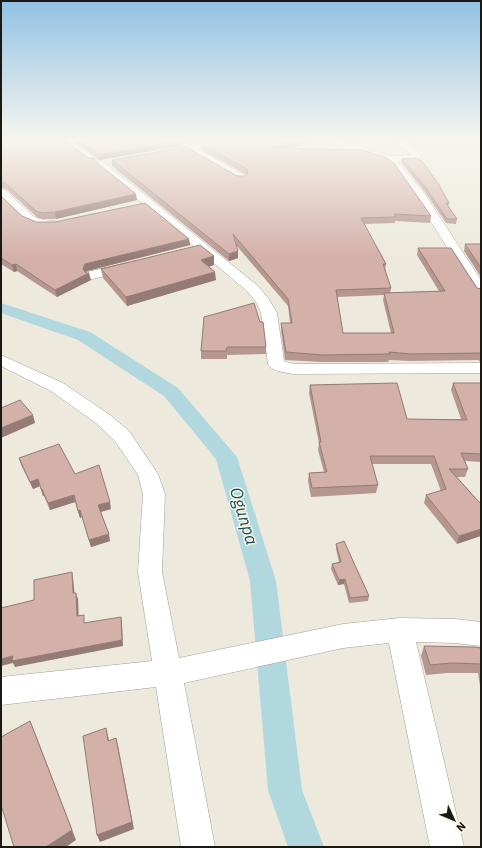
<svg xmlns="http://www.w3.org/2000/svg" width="482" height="848" font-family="'IBM Plex Sans',sans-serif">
<rect width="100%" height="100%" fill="#ede9dc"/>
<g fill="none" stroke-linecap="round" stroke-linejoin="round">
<path fill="#b0d8de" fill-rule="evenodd" d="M1 303 90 332 178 388 237 457 276 581 302 790 324 847H288L268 790 250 581 216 459 164 396 78 340 1 313Z"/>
<defs>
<g id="minor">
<path d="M62 141H72L98 160 96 162H90Z"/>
<path d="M214 141H231L227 144 198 149 246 176 247 178 246 180H238L187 151 163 156 158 153 160 151 181 147 182 144 185 143 190 145Z"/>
<path d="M330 141H342L389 156 411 155 396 141H405L420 154 422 156 414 161 398 162 424 193 481 280V295L476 294 474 291 415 196 394 167 385 161 331 143Z"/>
<path d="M101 161 104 162 257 285 268 298 277 313 284 361 293 364 481 363V373L293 374C284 372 273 372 268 364L261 313 256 302 247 291 98 166 96 164 98 162Z"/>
<path d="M1 189 5 190 33 216 43 220 55 221 57 224 55 227C31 233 16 213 1 198Z"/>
<path d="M127 263 132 264 134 267 132 270 92 279 87 278 85 275 87 272Z"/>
<path d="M1 355 63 383 110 415 129 431 158 474 165 494 162 572 179 658 343 624 400 618 455 619 481 622V646L455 643 416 642 464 847H430L389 643 343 648 184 683 215 847H181L156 687 1 705V677L152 661 138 572 143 494 138 475 115 441 96 423 51 391 1 366Z"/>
</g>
</defs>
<use href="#minor" stroke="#a3a093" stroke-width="1"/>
<use href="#minor" fill="#fff" fill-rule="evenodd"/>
</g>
<g fill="#b59790" fill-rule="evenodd">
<path d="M1 141 88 158 96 162 137 200 56 219H43L38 218 6 189 1 188Z"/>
<path d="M74 141H206L190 143H182L180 146 99 160Z"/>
<path d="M224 141H313L287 149 431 216 430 223 395 221V223L364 224 386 264 385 269 391 288 390 293 439 291 417 255 418 248 477 288 481 289V362L478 360 410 361 389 360 388 362H321L285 360 281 330V323H290L288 306 236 245 238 251V258L229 261 112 166V160L237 176H246L247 175 202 150 201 144ZM384 295 383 300 391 333H343L337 297Z"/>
<path d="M402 159 449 203 448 206 457 219 456 224 446 223 425 192 401 162Z"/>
<path d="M1 196 22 216 36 222 189 239 190 245 87 271 86 273 91 280 57 297 17 271 14 272 1 264Z"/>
<path d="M465 244H481V277L464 251Z"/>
<path d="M214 256V265L209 266 216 280 127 306 103 278 101 269Z"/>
<path d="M204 317 266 347V354L227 355V359H201V351Z"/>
<path d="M453 383H481V462L465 461 468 469 465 477H457L480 503 457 544 424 503 426 495 441 491 431 464H372L378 485 376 493 311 497 308 481 309 473 324 472 318 450 319 443 309 393 310 385 407 419H461L451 390Z"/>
<path d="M19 458 75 474 111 509 101 512 110 541 91 547 82 517 80 518 75 502 50 510 44 496H43L40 486 33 489 21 465Z"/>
<path d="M336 544 369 596 368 601 349 603 344 584 338 585 331 569 332 564 339 562 336 549Z"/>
<path d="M424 646 481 648V687L480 686 478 673H447L426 675 421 656Z"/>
</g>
<g fill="#947b76">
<path d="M178 141H182V143L180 146 99 160V155Z"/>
<path d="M190 141H206L190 143Z"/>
<path d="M296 141H313L270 154V148Z"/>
<path d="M136 194 137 200 56 219 55 212Z"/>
<path d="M189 239 190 245 87 271 84 276 83 269 85 264Z"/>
<path d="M238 251V258L229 261V254Z"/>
<path d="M214 256V265L202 269 201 260Z"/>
<path d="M16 264 17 271 14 272 12 265Z"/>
<path d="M215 272 216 280 127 306 126 297Z"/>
<path d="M89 273 91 280 57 297 55 290Z"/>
<path d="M33 415 35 423 1 438V428Z"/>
<path d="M38 479 40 486 33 489 30 482Z"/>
<path d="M41 489H42L44 496H43Z"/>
<path d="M74 495 75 502 50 510 48 503Z"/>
<path d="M110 502 111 509 100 512 98 505Z"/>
<path d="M80 510 82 517 80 518 78 511Z"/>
<path d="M481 529V536L457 544 459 536Z"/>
<path d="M109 534 110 541 91 547 89 540Z"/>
<path d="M72 572 73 578 75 599 73 593Z"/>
<path d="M345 579 344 584 338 585 339 580Z"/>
<path d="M76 593 78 599 79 623 77 616Z"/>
<path d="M121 617 122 623 123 646 15 667 13 663 1 666V659Z"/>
<path d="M30 721 35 733 76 840 66 847H46Z"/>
<path d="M106 728 108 736 111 749 108 741Z"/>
<path d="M116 738 118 746 134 829 100 842 97 835Z"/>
</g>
<g fill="#d3b0a8" stroke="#947b76">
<path d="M1 141H65L88 158H94L96 162 136 194 55 212 42 213 36 211 5 183 1 182Z"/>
<path d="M80 141H178L99 155Z"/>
<path d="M224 141H296L270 148 363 150 385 157 394 163 431 216 394 214 396 217 361 218 386 264H383L391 288 336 290 343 333H394L384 293 445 291 418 248H451L477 288 481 289V353L411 354 389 352 390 354 322 355 286 352 281 323H292L288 299 233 234 238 251 229 254 112 160 186 147 237 176H246L248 173 247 169 201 144Z"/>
<path d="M416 158 422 161 439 185 449 203H446L457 219H447L426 188 402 159Z"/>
<path d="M1 196 22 216 36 222H55L145 203 189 239 85 264 83 269 86 273H89L55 290 16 264 12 265 1 258Z"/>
<path d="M465 244H481V268Z"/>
<path d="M200 245 214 256 201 260 215 272 126 297 101 269Z"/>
<path d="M254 303 260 322H263L266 347H227L226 351H201L204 317Z"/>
<path d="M397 383 407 419 467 420 453 383H481V454L461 453 468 469H449L480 503H481V529L459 536 426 495 446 489 434 456H370L378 485 312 488 309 473 327 472 319 442H321L310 385Z"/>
<path d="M20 400 33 415 1 428V408Z"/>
<path d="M59 444 75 474 99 465 110 502 98 505 109 534 89 540 80 510 78 511 74 495 48 503 42 489H41L38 479 30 482 19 458Z"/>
<path d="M344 541 369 596 350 598 345 579 339 580 332 564 341 562 336 544Z"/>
<path d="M72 572 73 593H76L77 616 84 615V623L121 617 122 640 12 661 13 656 1 659V608L34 600V580Z"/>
<path d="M424 646 474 647 481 648V664L451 663 430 665Z"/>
<path d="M30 721 72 830 46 847H14L1 805V737Z"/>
<path d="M106 728 108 741 116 738 132 822 97 835 83 736Z"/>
</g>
<linearGradient id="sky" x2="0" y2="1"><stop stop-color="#91c2e4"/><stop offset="0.54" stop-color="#f7f5ef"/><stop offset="1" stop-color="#f7f5ef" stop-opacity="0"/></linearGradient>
<rect width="482" height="259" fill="url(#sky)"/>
<g text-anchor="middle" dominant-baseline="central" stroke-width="3" stroke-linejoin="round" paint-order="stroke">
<g font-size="17" font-style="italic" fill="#144d55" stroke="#fbf7e9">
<text transform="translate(244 516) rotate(73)">Ogunpa</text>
</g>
</g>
<rect width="482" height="848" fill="none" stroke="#1a1914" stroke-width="4"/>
<g transform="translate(454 820) rotate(134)" stroke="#fbf7e9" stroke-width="3" paint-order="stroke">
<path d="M0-3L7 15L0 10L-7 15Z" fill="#1a1914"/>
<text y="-6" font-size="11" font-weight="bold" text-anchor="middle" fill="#1a1914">N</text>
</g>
</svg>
